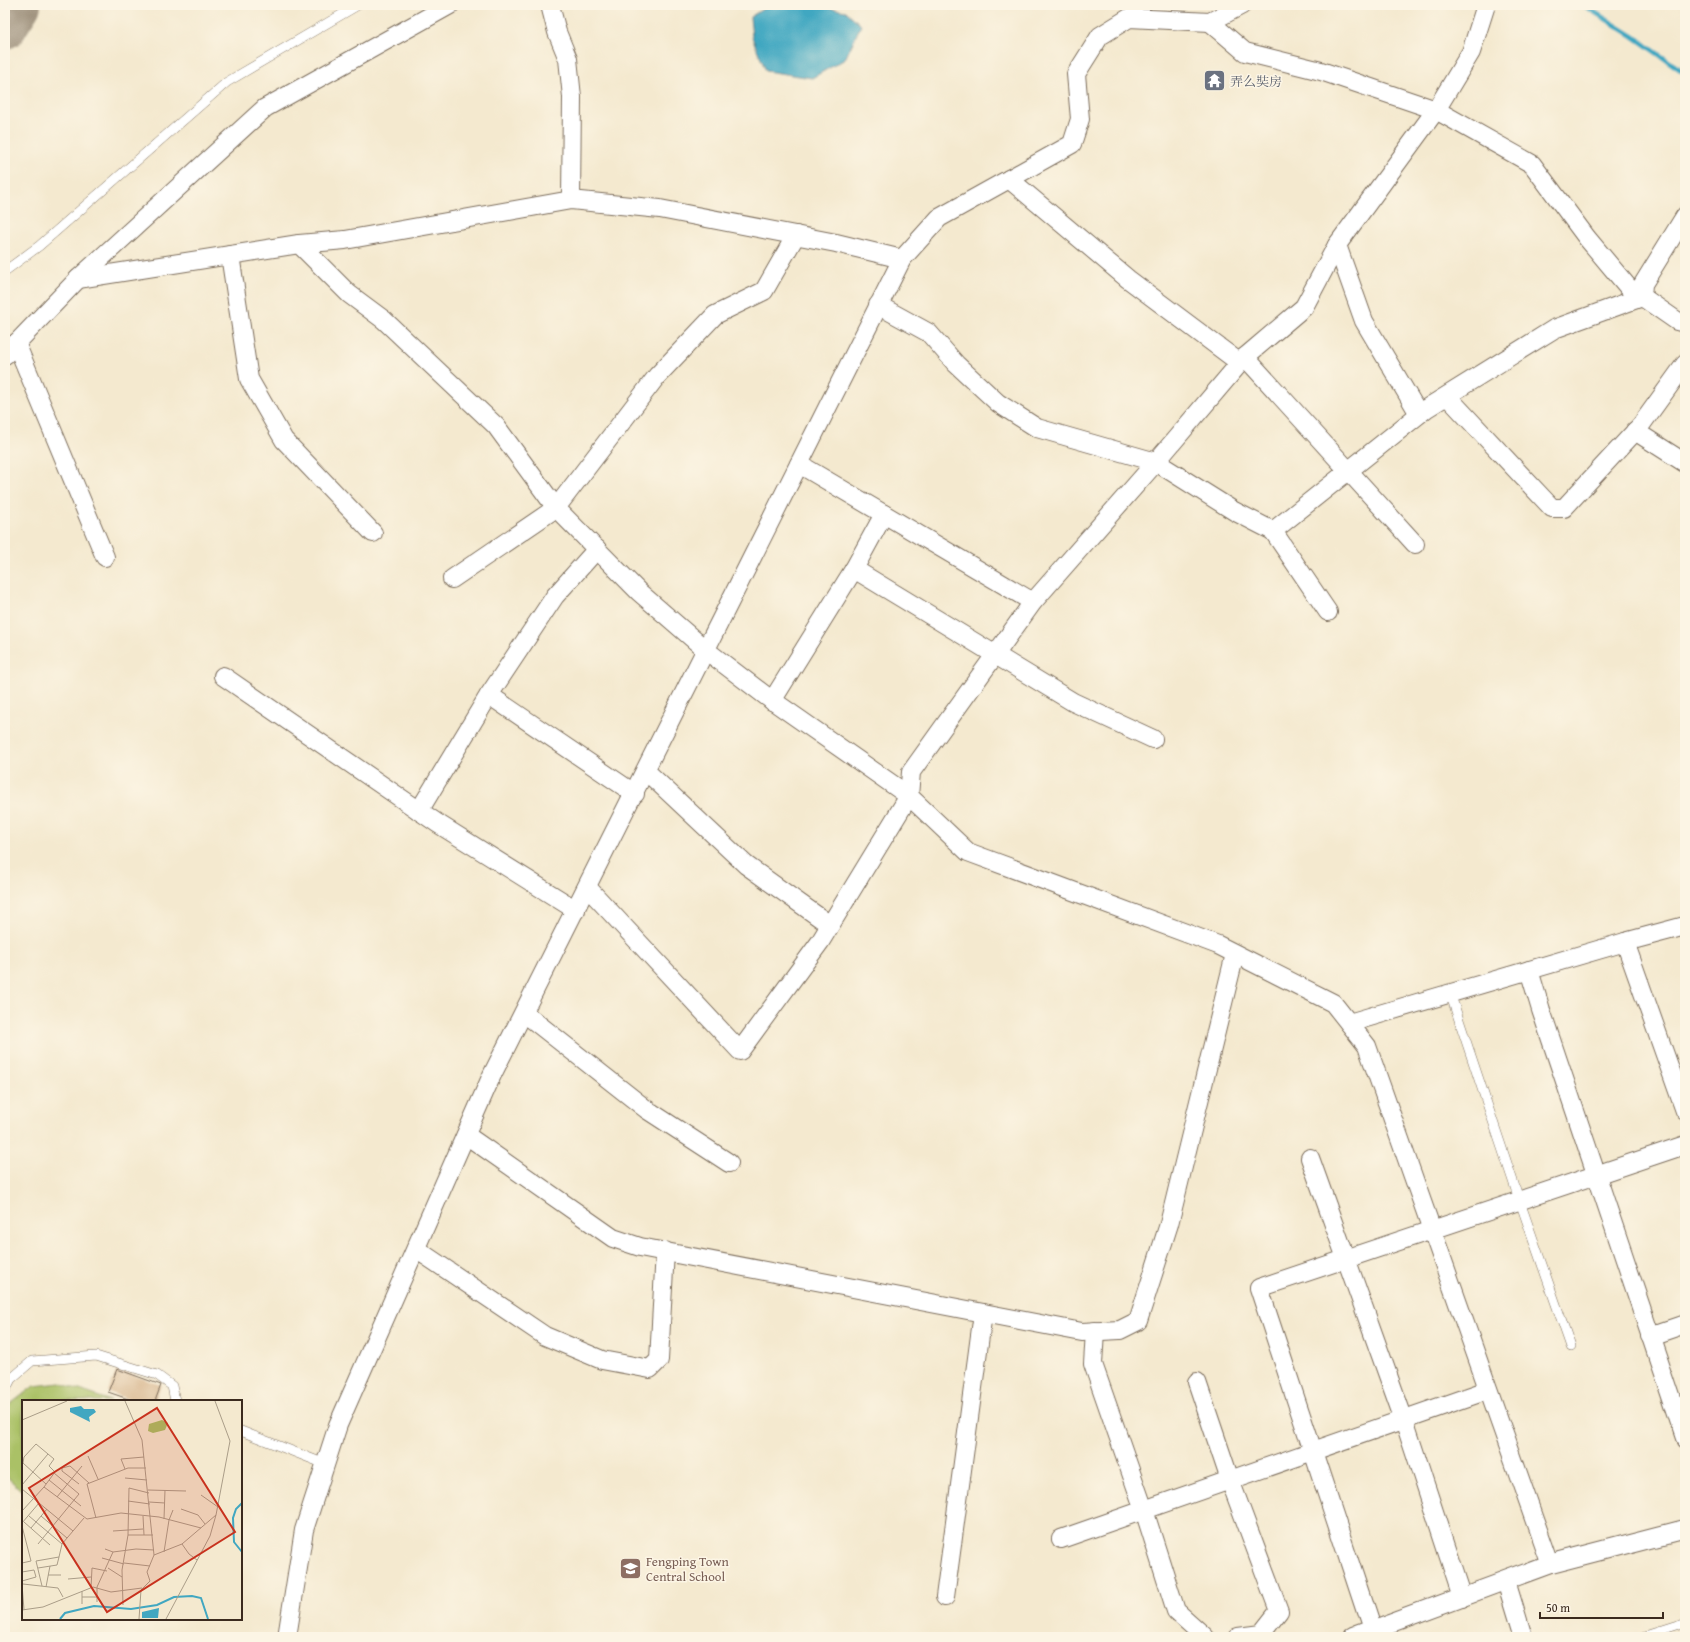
<svg xmlns="http://www.w3.org/2000/svg" width="1690" height="1642" font-family="'Gentium Book Plus','Noto Serif SC',serif">
<rect width="100%" height="100%" fill="#fcf5e5"/>
<filter id="ink" filterUnits="userSpaceOnUse"><feTurbulence type="fractalNoise" baseFrequency=".025" numOctaves="2"/><feDisplacementMap in="SourceGraphic" scale="8" xChannelSelector="R" yChannelSelector="G"/><feConvolveMatrix kernelMatrix="1 2 1 2 8 2 1 2 1" color-interpolation-filters="sRGB"/></filter>
<filter id="wash" filterUnits="userSpaceOnUse"><feTurbulence type="fractalNoise" baseFrequency=".012" numOctaves="4" result="noise"/><feDisplacementMap in="SourceGraphic" scale="16" xChannelSelector="R" yChannelSelector="G"/><feGaussianBlur stdDeviation="0.9" result="paint"/><feColorMatrix in="noise" values="0 0 0 0 0 0 0 0 0 0 0 0 0 0 0 0 0 1.4 0 .05"/><feComposite in="paint" operator="in"/></filter>
<g filter="url(#wash)">
<rect width="100%" height="100%" fill="#f4e9cf"/>
<path fill="#aac166" stroke="#727642" d="M60 1383 111 1401H23V1492L5 1475V1411L9 1405 34 1386Z"/>
<path fill="#41a7c1" stroke="#3e6870" d="M769 5H815L846 11 861 25 845 59 812 78 766 71 752 37 750 17Z"/>
<g fill="none" stroke-linecap="round" stroke-linejoin="round">
<path stroke="#41a7c1" stroke-width="5" d="M1583 5 1633 36 1685 73"/>
<path stroke="#988a76" stroke-width="44" d="M5 27 19 5"/>
</g>
<g id="blocks">
<path fill="#cea577" d="M117 1369 161 1385 155 1401H134L108 1392Z"/>
</g>
</g>
<g filter="url(#ink)">
<use href="#blocks" fill-opacity="0" stroke="#7c6d5c" stroke-width="1"/>
<g fill="none" stroke-linecap="round" stroke-linejoin="round">
<defs>
<g id="service">
<path d="M5 271 39 246 227 82 358 5"/>
<path d="M1450 993 1519 1199 1571 1347"/>
<path d="M5 1391 11 1379 32 1361 96 1356 157 1375 172 1386 175 1401"/>
<path d="M241 1431 325 1464"/>
<path d="M1641 1637 1685 1623"/>
</g>
<g id="minor">
<path d="M550 5 557 32 568 59 572 97 571 200"/>
<path d="M1210 22 1245 52 1321 71 1436 110 1532 164 1587 238 1628 287 1677 321 1685 323"/>
<path d="M1009 179 1128 279 1240 363"/>
<path d="M299 244 349 294 384 320 496 426 556 508 639 592 707 651 766 696 909 796 968 852 1218 945 1333 1003 1367 1046 1550 1564"/>
<path d="M1337 245 1364 321 1419 414"/>
<path d="M230 255 249 379 284 440 373 533"/>
<path d="M78 279 299 244 345 240 571 200 660 209 836 243 902 259"/>
<path d="M878 305 929 333 956 364 998 403 1037 428 1156 462 1234 511 1273 531 1328 612"/>
<path d="M16 343 105 557"/>
<path d="M5 355 78 279 265 108 450 5"/>
<path d="M1245 357 1415 544"/>
<path d="M1447 396 1552 508H1564L1641 425 1685 364"/>
<path d="M1635 431 1685 463"/>
<path d="M799 464 1033 602"/>
<path d="M1273 531 1427 408 1554 329 1642 297 1643 284 1685 216"/>
<path d="M854 569 1073 702 1153 739"/>
<path d="M452 579 556 508 657 376 715 315 764 291 796 235"/>
<path d="M223 676 437 823 576 910"/>
<path d="M489 695 635 794"/>
<path d="M772 701 854 569 884 514"/>
<path d="M646 771 746 865 830 925"/>
<path d="M419 811 489 695 555 596 597 549"/>
<path d="M587 887 740 1051 820 942 909 796 911 772 1033 602 1156 462 1245 357 1304 307 1337 245 1436 110 1471 52 1486 5"/>
<path d="M1625 942 1685 1111"/>
<path d="M1529 970 1541 1010 1685 1438"/>
<path d="M524 1013 646 1109 729 1163"/>
<path d="M1349 1023 1625 942 1685 926"/>
<path d="M466 1135 613 1238 640 1247 1082 1332 1120 1330 1138 1321 1169 1224 1235 954"/>
<path d="M1310 1158 1404 1420 1462 1597"/>
<path d="M416 1249 545 1336 602 1360 650 1369 659 1360 665 1251"/>
<path d="M1095 1331 1093 1364 1144 1510 1176 1611 1205 1637"/>
<path d="M1650 1336 1685 1324"/>
<path d="M1197 1382 1230 1480 1279 1611 1261 1634 1238 1637"/>
<path d="M1061 1539 1488 1390"/>
<path d="M1506 1581 1523 1637"/>
<path d="M945 1597 983 1313"/>
<path d="M1372 1630 1259 1288 1685 1145"/>
<path d="M287 1637 304 1530 338 1425 492 1075 902 259 939 218 1072 144 1080 119 1076 74 1100 36 1129 18 1210 22 1242 5"/>
<path d="M1353 1637 1550 1564 1685 1529"/>
</g>
</defs>
<use href="#service" stroke="#7c6d5c" stroke-width="10"/>
<use href="#minor" stroke="#7c6d5c" stroke-width="20"/>
<use href="#service" stroke="#fff" stroke-width="9"/>
<use href="#minor" stroke="#fff" stroke-width="18"/>
</g>
</g>
<defs>
<symbol id="temple-square" viewBox="-11 -11 22 22"><rect x="-9" y="-9" width="18" height="18" rx="4" fill="#6b7280" stroke="#fcf5e5"/><path d="M0-6L5-2H3V0L6.5 2.5H4V6H1.5V3h-3V6H-4V2.5H-6.5L-3 0V-2H-5Z" fill="#fff"/></symbol>
<symbol id="school-square" viewBox="-11 -11 22 22"><rect x="-9" y="-9" width="18" height="18" rx="4" fill="#8d6e63" stroke="#fcf5e5"/><path d="M0-5L7-2L0 1L-7-2ZM-4 1L0 2.5L4 1V4Q0 6-4 4Z" fill="#fff"/></symbol>
</defs>
<g fill-rule="evenodd">
<use href="#temple-square" x="1202" y="68" width="25" height="25"/>
<use href="#school-square" x="618" y="1556" width="25" height="25"/>
</g>
<g text-anchor="middle" dominant-baseline="central" stroke-width="3" stroke-linejoin="round" paint-order="stroke">
<g font-size="13" fill="#5b616d" stroke="#fcf5e5" text-anchor="start">
<text x="1230" y="81">弄么奘房</text>
</g>
<g font-size="13" fill="#785e54" stroke="#fcf5e5" text-anchor="start">
<text x="646" y="1561">Fengping Town<tspan x="646" dy="15">Central School</tspan></text>
</g>
</g>
<g transform="translate(22 1400)">
<rect width="220" height="220" fill="#f4e9cf"/>
<path d="M140 20 146 23 143 30 131 33 126 31 127 24Z" fill="#aac166"/>
<path d="M59 6 62 9H72L74 12 67 17 68 22 48 12V8ZM137 208 136 218H120V212Z" fill="#41a7c1"/>
<path fill="none" stroke="#41a7c1" stroke-width="2" d="M220 103 214 109 211 118 212 142 220 152M38 219 43 213 72 206 109 209 135 205 152 197 170 196 179 198 186 219"/>
<path fill="none" stroke="#aa9d88" stroke-width="1" d="M103 1 120 40 132 155 125 172 128 181 119 190 117 219M0 20 45 1M66 56 76 79M103 69 99 59 122 57M103 78 125 80M27 80 59 106M57 84 40 71V68L48 66 67 83M0 85 26 54M22 87 65 119 99 113 137 117 179 128M0 89 51 131M126 90 164 91M179 95 196 107M35 97 60 66M106 101 128 104M127 102 143 103M159 109 176 115 183 124M0 111 22 87 33 72 27 66 32 59 14 44 2 57 1 63 24 84M7 116 40 144 62 118M19 116 45 138M121 116 122 135M74 118 65 84 106 68H124M142 119 143 90M2 122 28 145M0 123 17 103M0 126 9 161 0 163M9 128 25 109M91 131 121 129M106 135H131M16 144 57 94 32 73M160 144 167 154 175 160M83 149 91 152 114 149 132 150M142 152 147 120 151 110M132 155 160 144 194 115M80 158 102 164M102 163 128 166M16 168 35 165 37 157M86 168 100 177M0 172 12 170 14 177 0 181M26 175H39M46 179 69 177M0 184 2 210M1 184 36 188 41 197M20 186 14 161 37 157 40 144M24 187 28 166M69 188 70 168 85 171M60 197H75M75 202V187L91 152M60 204V191M101 205 100 170 106 135 107 88 127 93M0 210 21 207 71 187 89 192 120 188M144 219 188 136 194 115 208 41 193 1"/>
<path fill="#c8321e" fill-opacity="0.15" stroke="#c8321e" stroke-width="2" d="M135 8 213 132 85 212 7 88Z"/>
<rect width="220" height="220" fill="none" stroke="#3b2a1e" stroke-width="2"/>
</g>
<rect width="1690" height="1642" fill="none" stroke="#fcf5e5" stroke-width="20"/>
<path d="M1540 1612v6h123v-6" fill="none" stroke="#3b2a1e" stroke-width="2"/>
<text x="1546" y="1612" font-size="12" fill="#3b2a1e" stroke="#fcf5e5" stroke-width="3" paint-order="stroke">50 m</text>
</svg>
